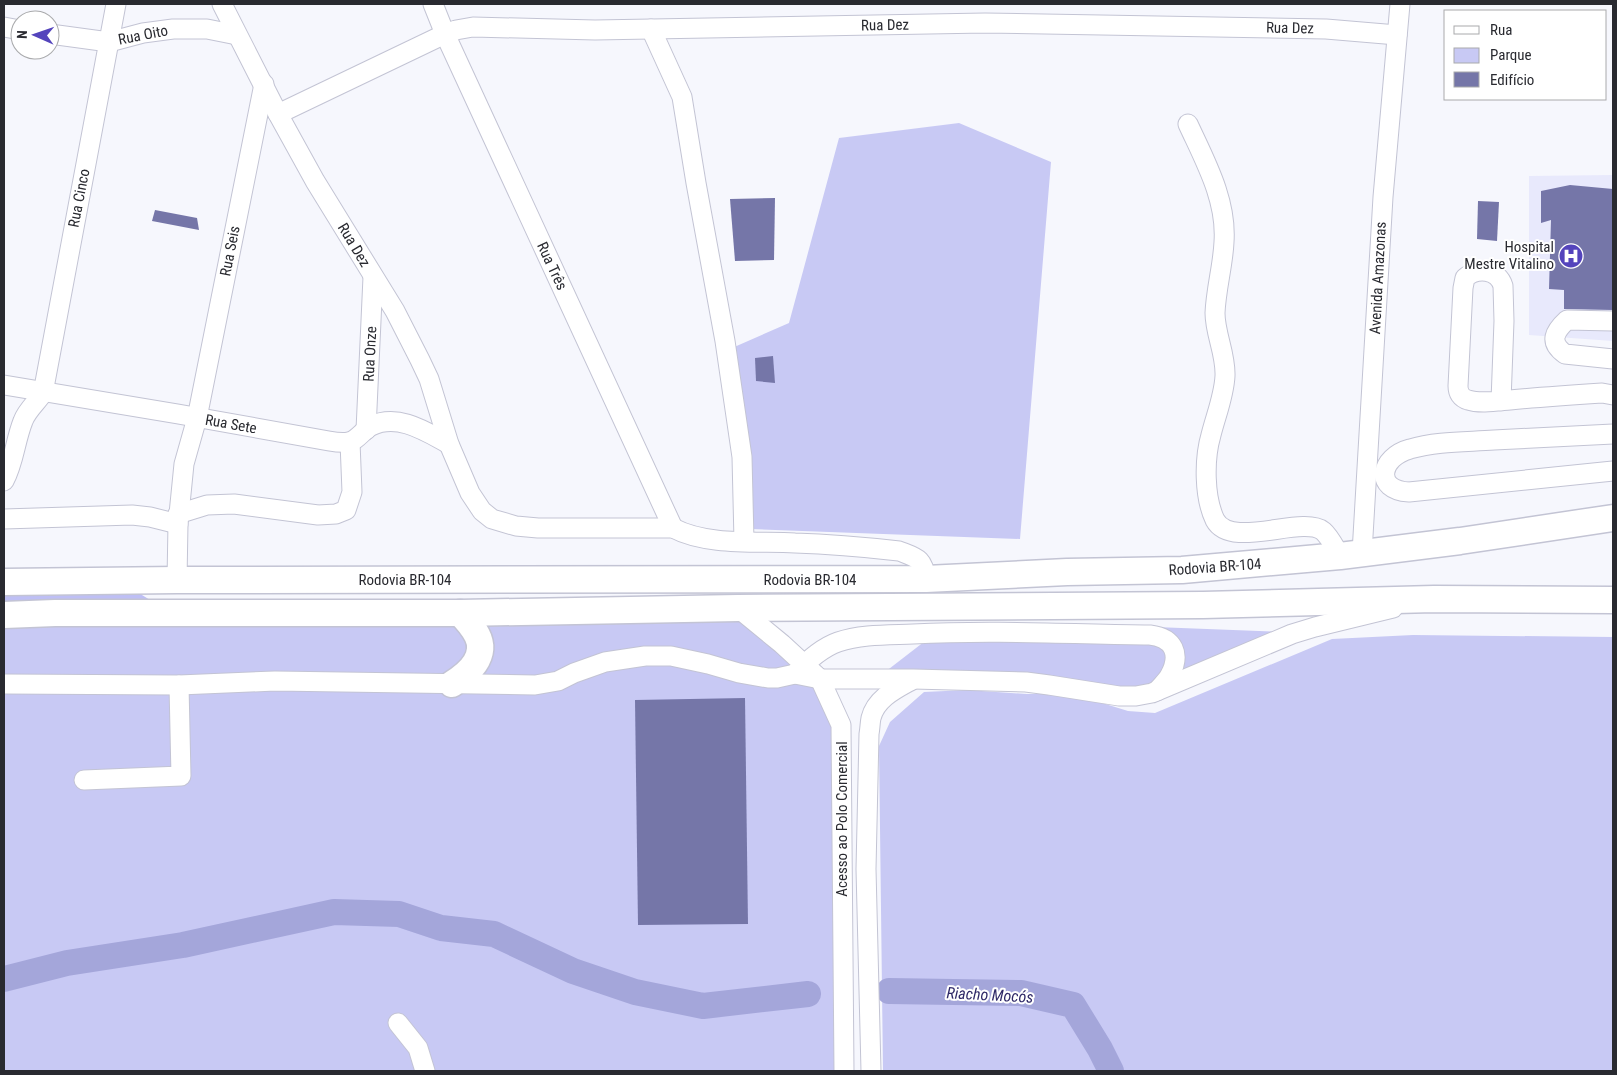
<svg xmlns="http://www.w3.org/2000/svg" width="1617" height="1075" font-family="'Roboto Condensed',sans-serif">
<rect width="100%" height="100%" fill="#f6f7fd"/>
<path fill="#e8e9fc" d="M1613 175V341L1529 335V176Z"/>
<g fill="#c8c9f4">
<path d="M959 123 1051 162 1020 539 751 529 732 348 789 323 839 138Z"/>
<path d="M736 615 805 668 838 726 843 1071H4V618Z"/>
<path d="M1155 627 1284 632 1176 679Z"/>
<path d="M1413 635 1613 637V1071H883L879 746 890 722 924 692 967 690 1027 694H1073L1128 711 1155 713 1332 639Z"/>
<path d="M929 638 1155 639 1170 658 1157 685 1138 690 885 672Z"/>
</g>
<path fill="#bebff5" d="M137 592 155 603 4 607V595Z"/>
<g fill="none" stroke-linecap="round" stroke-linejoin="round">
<g stroke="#a4a6da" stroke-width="26">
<path d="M4 979 67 963 183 945 334 912 399 914 441 928 494 934 573 971 635 992 703 1006 808 994"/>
<path d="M889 991 1021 993 1073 1005 1100 1049 1111 1071"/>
</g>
</g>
<g fill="#7576a8">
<path d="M1570 185 1613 189V310L1564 309V290L1549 289 1551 220 1541 223V191Z"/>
<path d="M775 198 774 260 735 261 730 199Z"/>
<path d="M1478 201 1499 202 1497 241 1477 239Z"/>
<path d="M155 210 197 218 199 230 152 221Z"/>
<path d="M773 356 775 383 756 381 755 358Z"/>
<path d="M745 698 748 924 638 925 635 700Z"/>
</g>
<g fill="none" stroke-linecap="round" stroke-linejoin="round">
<defs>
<g id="minor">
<path d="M222 4 278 114 315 181 395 311 420 360 429 379 449 444 470 493 482 511 492 519 516 526 538 528H673C707 546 757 541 795 543 829 544 864 547 899 551 917 558 923 558 926 579"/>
<path d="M433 4 445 34 673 528"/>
<path d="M4 27 20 30"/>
<path d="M651 29 682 97 696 183 725 341 742 457 744 541"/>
<path d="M50 34 109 42 143 33 173 29H207L237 35"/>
<path d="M278 114 445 34 456 30 473 27 595 30 985 23 1326 29 1397 35"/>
<path d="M1188 124C1205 161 1227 200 1224 242 1223 265 1216 289 1215 313 1215 334 1226 354 1225 376 1224 396 1216 415 1211 435 1204 459 1204 497 1215 520 1231 550 1302 515 1323 531 1330 537 1335 548 1340 556"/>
<path d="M1613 321 1567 320C1555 331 1548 342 1565 354L1613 359"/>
<path d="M4 385 178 414 329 441C335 442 342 443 348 442 357 441 363 430 371 426 398 413 425 431 449 444"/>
<path d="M1501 401 1504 321 1503 286C1498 269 1477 267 1465 278L1463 288 1458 386C1458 393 1461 398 1468 400 1480 404 1498 401 1510 400 1541 397 1571 395 1602 393L1613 395"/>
<path d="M366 430 373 277"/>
<path d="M1613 434C1574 436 1534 438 1494 440 1467 442 1437 441 1410 449 1380 457 1373 490 1409 492L1613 471"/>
<path d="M4 481C14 463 15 441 23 421 27 410 37 402 43 393L116 4"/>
<path d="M178 514 207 505 234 504 318 515 336 514 346 510 352 492 350 442"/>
<path d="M4 519 132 515 150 517 178 524"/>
<path d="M1362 553 1383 197 1400 4"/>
<path d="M177 580 178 524 184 464 197 418 264 84"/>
<path d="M738 608 782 644 820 679 841 725 844 1071"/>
<path d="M795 674C807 661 821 648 838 642 861 634 889 635 913 634 992 630 1071 634 1150 635 1174 638 1181 654 1170 675 1167 681 1161 686 1157 691"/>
<path d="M4 684 179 685 275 681 535 685 558 681 574 673 605 662 645 656H671L708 664 739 673 768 678H777L795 674 820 679H913L1026 682 1049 685 1119 696H1136L1152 693 1292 634 1315 627 1393 608"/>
<path d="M84 780 181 776 179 685"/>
<path d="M398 1023 418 1048 425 1071"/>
<path d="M871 1071 866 869 869 734C870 729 870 723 871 718 876 698 896 689 912 680"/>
</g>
<g id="highway">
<path d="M4 582 177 580 926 579 1067 572 1182 570 1340 556 1460 541 1613 518"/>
<path d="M4 615 55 613H460L738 608 1203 605 1434 599 1613 600"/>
<path d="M452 684C468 674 488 656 477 635 473 627 466 619 460 613"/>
</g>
</defs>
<use href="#minor" stroke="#c3c4d4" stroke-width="21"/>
<use href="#highway" stroke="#c3c4d4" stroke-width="29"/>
<use href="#minor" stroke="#fff" stroke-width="19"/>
<use href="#highway" stroke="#fff" stroke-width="26"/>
</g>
<defs>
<symbol id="hospital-disc" viewBox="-11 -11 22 22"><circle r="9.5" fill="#5444bc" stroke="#fff"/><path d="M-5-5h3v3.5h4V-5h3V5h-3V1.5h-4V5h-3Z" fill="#fff"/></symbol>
</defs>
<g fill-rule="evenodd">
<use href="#hospital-disc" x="1557" y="242" width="28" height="28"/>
</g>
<g text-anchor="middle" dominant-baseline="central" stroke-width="4" stroke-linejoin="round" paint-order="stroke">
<g font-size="15" fill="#292a30" stroke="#fff">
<text transform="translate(885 25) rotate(-1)">Rua Dez</text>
<text transform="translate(1290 28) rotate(1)">Rua Dez</text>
<text transform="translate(143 35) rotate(-11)">Rua Oito</text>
<text transform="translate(79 198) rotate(-79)">Rua Cinco</text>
<text transform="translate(354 245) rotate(59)">Rua Dez</text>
<text transform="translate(230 251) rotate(-79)">Rua Seis</text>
<text transform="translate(552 266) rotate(65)">Rua Três</text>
<text transform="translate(1378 278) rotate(-87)">Avenida Amazonas</text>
<text transform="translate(370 354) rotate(-87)">Rua Onze</text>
<text transform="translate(231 424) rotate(10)">Rua Sete</text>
<text transform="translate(1215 567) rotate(-4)">Rodovia BR-104</text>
<text x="405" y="580">Rodovia BR-104</text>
<text x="810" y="580">Rodovia BR-104</text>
<text transform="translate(842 819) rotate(-90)">Acesso ao Polo Comercial</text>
</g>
<g font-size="15" fill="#292a30" stroke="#fff" text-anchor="end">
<text x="1554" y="247">Hospital<tspan x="1554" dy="17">Mestre Vitalino</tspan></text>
</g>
<g font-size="16" font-style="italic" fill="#2e2867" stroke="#fff">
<text transform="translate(990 995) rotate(3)">Riacho Mocós</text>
</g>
</g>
<rect width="1617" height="1075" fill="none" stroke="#292a30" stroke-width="10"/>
<rect x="1444" y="10" width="162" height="90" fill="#ffffff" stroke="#a9aaac"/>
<rect x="1454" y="26" width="25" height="8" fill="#ffffff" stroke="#a9aaac"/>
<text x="1490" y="35" font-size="15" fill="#292a30">Rua</text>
<rect x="1454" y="48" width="25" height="15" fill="#c8c9f4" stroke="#a9aaac"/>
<text x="1490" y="60" font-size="15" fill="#292a30">Parque</text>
<rect x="1454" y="72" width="25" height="15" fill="#7576a8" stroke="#a9aaac"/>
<text x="1490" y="85" font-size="15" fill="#292a30">Edifício</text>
<g transform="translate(35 35) rotate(272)"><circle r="24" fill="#ffffff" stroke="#a9aaac"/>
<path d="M0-4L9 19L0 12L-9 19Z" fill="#5444bc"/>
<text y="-8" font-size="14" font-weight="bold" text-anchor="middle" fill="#292a30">N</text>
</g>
</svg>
